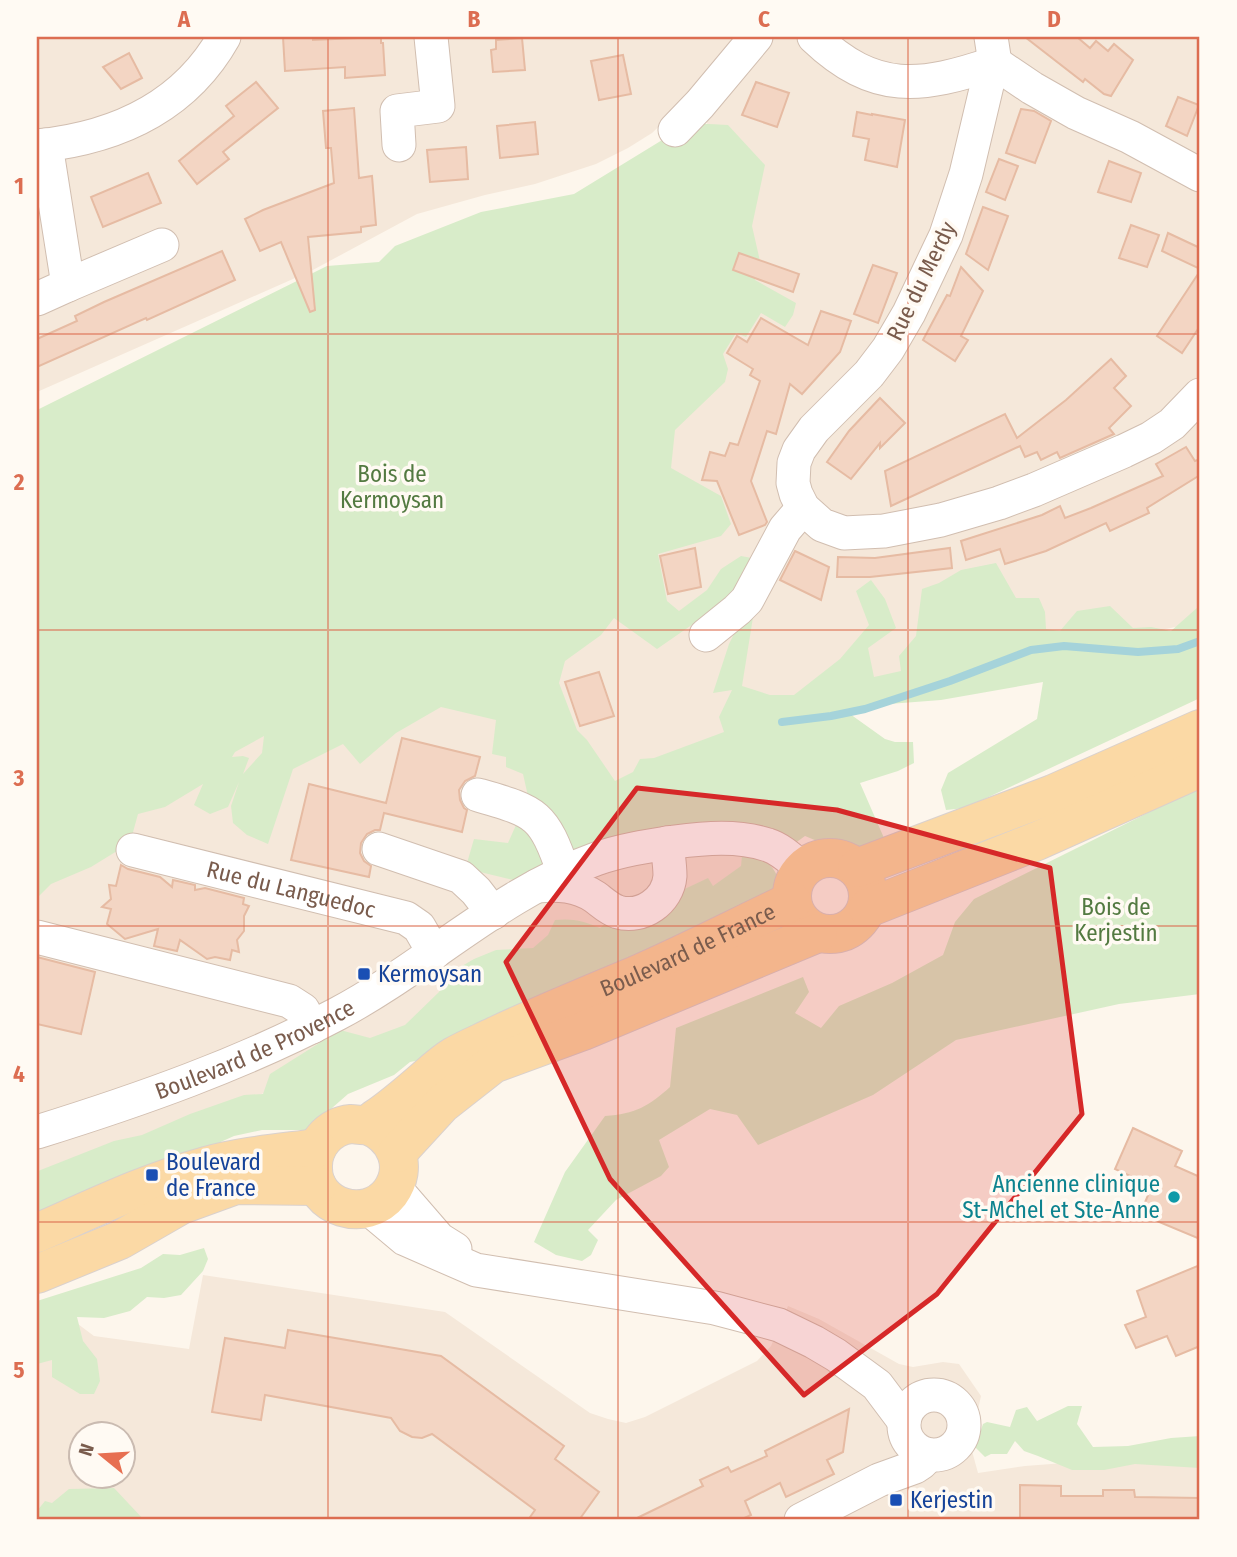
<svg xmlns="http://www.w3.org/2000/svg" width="1237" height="1557" font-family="'Fira Sans Condensed',sans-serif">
<rect width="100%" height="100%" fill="#fdf6ec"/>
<g fill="#f5e8da" fill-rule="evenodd">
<path d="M37 37H1200V622L1151 632 794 711 781 865 281 1087 37 1176V866L717 152 707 123 687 100 652 133 628 148 596 164 535 184 485 195 417 214 311 271 37 392Z"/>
<path d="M203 1275 445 1312 590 1413 608 1419 626 1423 645 1417 757 1361 771 1346 788 1306 819 1319 899 1364 913 1367 943 1362 959 1364 981 1396 977 1414 979 1421 972 1451 978 1473 1025 1466 1104 1460 1200 1466V1520H37V1360L74 1321 94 1336 189 1349ZM80 1434H122V1476H80Z"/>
</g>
<g fill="#d8ecc9" fill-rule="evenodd">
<path d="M690 123 728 125 765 165 752 226 760 261 755 280 796 303 793 315 785 327 761 313 746 337 736 333 723 354 728 369 725 382 675 430 671 468 721 496 731 524 721 536 658 554 667 601 679 611 707 590 721 569 741 556 757 559 739 600 696 622 657 649 614 618 601 635 565 661 559 683 577 730 587 740 615 781 633 772 640 759 654 758 724 732 719 717 732 690 713 693 729 644 746 610 754 611 742 686 770 695H794L840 659 869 625 856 591 871 580 885 599 896 628 868 648 874 677 901 671 899 656 916 636 922 589 939 583 961 570 996 563 1016 598H1039L1045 612 1046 629 1060 631 1077 611 1110 606 1133 628 1151 627 1171 631 1198 607 1200 606V698L965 808 946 810 941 790 948 773 1037 719 1043 682 941 700 889 704 850 714 885 739 895 742H913L914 763 898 771 860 783 884 838 848 854 805 836 768 863C783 879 779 885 772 904L420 1060 410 1062 394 1075 348 1094 307 1130H262L234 1136 185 1158 123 1213 74 1239 51 1220 37 1227V1170L38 1171 114 1141 142 1135 190 1114 244 1095 263 1094 270 1074 340 1030 370 1038 405 1025 439 992 450 973 474 959 496 950 533 948 548 935 555 920C572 918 585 921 600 928L618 912 674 894 708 878 713 886 741 866 744 834 720 840 694 857 663 856 522 882 480 872 467 863 474 839 508 843 520 816 530 805 523 774 506 767V757L492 754 496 720 441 707 396 733 360 764 343 744 293 769 268 844 247 835 233 823 231 806 239 782 228 807 210 814 194 805 203 784 165 807 138 814 130 843 91 867 51 884 37 898V410L327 266 379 262 395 246 481 212 574 194ZM264 736 262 753 243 774 249 758 243 756 232 757 235 752Z"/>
<path d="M1200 787V994L1119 1004 956 1040 873 1095 758 1145 737 1115 710 1109 659 1140 669 1167 661 1176 616 1200 588 1230 598 1240 591 1255 582 1261 556 1255 534 1242 565 1172 605 1116C635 1114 649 1106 670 1087L676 1028 803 977 809 992 795 1013 821 1028 839 1006 892 983 943 955 955 922 974 899Z"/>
<path d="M204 1248 208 1259 203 1271 181 1295 164 1298 147 1297 130 1311 104 1318 77 1317 83 1341 97 1359 100 1381 94 1394H80L52 1377V1360L37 1364V1301L141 1268 163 1254 180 1255Z"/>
<path d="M1068 1406H1082L1077 1424 1093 1447 1128 1446 1171 1438 1200 1436V1468L1135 1464 1104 1470H1072L1038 1456 1024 1451 1015 1441 1007 1454H991L985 1457 975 1447 983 1424 987 1422 1010 1427 1016 1410 1027 1407 1037 1421Z"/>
<path d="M114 1488 144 1520H37V1511L45 1501 52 1503 69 1489Z"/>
</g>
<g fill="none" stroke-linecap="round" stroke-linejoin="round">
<path stroke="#a5d3da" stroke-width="8" d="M782 722 831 716 865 709 950 681 1031 650 1064 646 1138 652 1178 649 1200 641"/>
</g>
<g fill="#f3d5c3" stroke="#e6bba3" stroke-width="2">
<path d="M283 37H313V40L381 37V43H383L385 75 345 78V67L285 71Z"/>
<path d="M1025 37H1077L1090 48 1096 41 1108 51 1114 44 1133 60 1111 96 1104 94 1085 79 1083 82Z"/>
<path d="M522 38 525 70 493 72 491 50 496 49V40Z"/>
<path d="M129 53 142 78 121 89 103 67Z"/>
<path d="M623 55 631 94 599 100 591 61Z"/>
<path d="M256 82 278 108 223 152 229 159 197 184 179 161 234 116 226 106Z"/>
<path d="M756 82 789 93 777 127 742 115Z"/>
<path d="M1178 97 1199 105 1187 136 1166 126Z"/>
<path d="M354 108 359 178 372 176 376 225 361 227V232L308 237 315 310 310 312 281 242 260 251 245 219 263 210 334 183 331 148H326L323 111Z"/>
<path d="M1021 109 1034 111 1051 121 1035 163 1006 153Z"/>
<path d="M857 112 872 115V114L905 120 897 167 865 160 869 139 853 136Z"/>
<path d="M535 122 538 154 500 158 497 126Z"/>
<path d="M466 147 468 179 430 182 427 150Z"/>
<path d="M999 159 1018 166 1005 200 986 192Z"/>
<path d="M1109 161 1141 173 1131 202 1098 192Z"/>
<path d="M148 173 161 203 103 227 91 197Z"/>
<path d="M983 207 1008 216 988 270 966 254Z"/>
<path d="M1131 225 1159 235 1147 267 1119 258Z"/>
<path d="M1168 233 1200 248V269L1162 251Z"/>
<path d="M222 251 235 280 147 320 146 318 37 367V339L77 321 75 316 104 302Z"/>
<path d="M739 253 799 274 793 292 733 270Z"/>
<path d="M873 265 897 273 878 323 854 314Z"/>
<path d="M961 267 983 291 961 336 968 340 955 361 923 340 947 295 950 296Z"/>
<path d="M1200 271V326L1182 353 1157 336Z"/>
<path d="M821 311 851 321 840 352 802 394 790 384 776 434 767 431 751 481 767 522 765 525 739 535 717 481 702 480 710 452 725 456 730 443 738 445 760 381 750 375 753 369 727 353 737 336 747 342 761 318 808 345Z"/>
<path d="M1111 359 1126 376 1114 388 1131 406 1109 428 1114 434 1060 458 1057 452 1041 460 1037 452 1025 457 1020 446 891 506 885 471 1005 414 1017 438 1066 400Z"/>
<path d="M880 398 905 423 880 448V443L851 479 827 462 849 431Z"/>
<path d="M1186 447 1195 461 1200 459V475L1147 508 1149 513 1110 531 1106 523 1046 551 1005 564 1000 549 966 560 961 541 1042 515 1060 506 1065 518 1091 508 1163 476 1156 464Z"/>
<path d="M695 548 701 587 668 594 660 556Z"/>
<path d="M950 548 952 568 870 577H837L838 557 875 558Z"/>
<path d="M795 551 829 567 821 600 780 580Z"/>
<path d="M599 672 614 716 580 726 565 682Z"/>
<path d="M402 738 480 757 475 776 465 781 459 790 460 800 464 808 467 810 462 832 384 813 380 830H375L367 834 361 843 360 853 364 861 371 866 369 877 291 860 309 784 386 803Z"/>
<path d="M121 865 128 869 160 877 172 887 173 880 195 885V890L205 888 244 898 243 904 249 906 244 916V931L237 940 239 952 232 950 230 960 215 957 207 959 180 940 177 951 154 946 158 929 125 939 107 924 111 909 102 907 111 899 109 885 116 886Z"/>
<path d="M37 957 95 972 81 1034 37 1024Z"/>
<path d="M1133 1128 1182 1151 1175 1166 1200 1177V1239L1140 1214 1152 1186 1115 1169Z"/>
<path d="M1200 1265V1346L1176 1356 1167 1336 1136 1348 1125 1325 1146 1317 1137 1291Z"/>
<path d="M288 1330 441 1356 564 1446 555 1459 599 1492 579 1520H528L535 1510 432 1434 422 1438 412 1437 400 1431 391 1418 265 1395 261 1420 212 1412 225 1338 285 1348Z"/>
<path d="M849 1409 843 1452 827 1460 834 1474 786 1497 780 1483 745 1501 751 1515 740 1520H633L703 1486 700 1480 728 1467 731 1472 767 1456 765 1451Z"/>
<path d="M1020 1485 1061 1486V1496H1103V1490H1134L1135 1497 1200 1498V1520H1061L1020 1518Z"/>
</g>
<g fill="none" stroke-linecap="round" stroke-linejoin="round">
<defs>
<g id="minor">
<path d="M814 37C875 95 921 88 995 63"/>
<path d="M991 37 995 63 988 81 966 174 946 235 909 313 888 349 869 374 814 429 799 450 794 463 793 483 796 494 803 508 822 525 844 533 884 531 941 520 999 503 1034 490 1124 451 1151 438 1172 424 1200 395"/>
<path d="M995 63 1032 88 1076 113 1130 137 1200 175"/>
<path d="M675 130 700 104 756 37"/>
<path d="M399 145 397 111 438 106 431 37"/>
<path d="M37 146C115 138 184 108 224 37"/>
<path d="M68 285 162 245"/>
<path d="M37 299 68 285 46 145"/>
<path d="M706 635 737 610 747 600 785 529 803 508"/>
<path d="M478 795C537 812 543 813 564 873"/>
<path d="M379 849 461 877 476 891 493 913"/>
<path id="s1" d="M133 850 406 918 419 927 434 953"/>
<path d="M537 886C558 884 577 885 595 897 603 903 609 909 618 912 642 919 668 901 670 876 670 865 668 854 667 843"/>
<path d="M37 937 289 1001 303 1010 312 1027"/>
<path id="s2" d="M37 1132C140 1100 242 1064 337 1014 426 967 500 893 596 859 621 850 648 846 674 842 705 838 738 835 768 845 781 849 793 861 803 869"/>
<path d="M394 1187 439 1239 455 1249"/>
<path d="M368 1208 405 1239 476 1270 715 1308 779 1325 814 1342 836 1355 877 1385 904 1421"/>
<circle cx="934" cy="1425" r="30"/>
<path d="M801 1520 879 1480 915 1467 921 1463 929 1455"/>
</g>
<g id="major">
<circle cx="830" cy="896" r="38"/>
<path d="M857 868 1053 794 1200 729"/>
<path d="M868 908 1037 841 1200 768"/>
<path id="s3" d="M367 1125C396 1136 409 1167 390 1193 366 1224 313 1208 313 1168 312 1146 329 1126 351 1124 356 1124 362 1126 367 1125 370 1124 373 1121 375 1119 393 1107 409 1093 425 1079 434 1071 444 1062 454 1056 468 1048 483 1042 497 1035 542 1014 588 995 634 976 687 953 739 926 792 901"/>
<path d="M397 1153 442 1104 493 1064 583 1031 818 933"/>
<path d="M37 1233C92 1209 147 1182 206 1166 242 1156 280 1153 317 1148"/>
<path d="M37 1274 120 1240 181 1205 236 1185 317 1186"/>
</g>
</defs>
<use href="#minor" stroke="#d1beb0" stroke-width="35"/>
<use href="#major" stroke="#dad1cd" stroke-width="40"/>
<use href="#minor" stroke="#fff" stroke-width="33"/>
<use href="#major" stroke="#fbd9a5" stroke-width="38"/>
</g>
<path fill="#d62828" fill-opacity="0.2" stroke="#d62828" stroke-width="5" stroke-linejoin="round" d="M637 788 837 810 1050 868 1082 1114 937 1294 804 1395 610 1179 506 962Z"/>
<path fill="none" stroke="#dc6d51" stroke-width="2" stroke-opacity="0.55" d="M328 37V1520M618 37V1520M908 37V1520M37 334H1200M37 630H1200M37 926H1200M37 1222H1200"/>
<g fill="#1a4fb4" stroke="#fffaf3" stroke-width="2.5">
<rect x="357" y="967" width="14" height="14" rx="3.5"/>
<rect x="145" y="1168" width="14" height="14" rx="3.5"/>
<rect x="889" y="1493" width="14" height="14" rx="3.5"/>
</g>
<circle fill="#0f9aa8" stroke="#fffaf3" stroke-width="2.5" cx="1174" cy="1197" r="7"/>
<g text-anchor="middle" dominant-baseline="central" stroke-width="7" stroke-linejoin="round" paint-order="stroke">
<g font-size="23" fill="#7a5c4d" stroke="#fffaf3">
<text transform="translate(921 281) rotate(-64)">Rue du Merdy</text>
<text stroke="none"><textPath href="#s1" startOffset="163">Rue du Languedoc</textPath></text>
<text stroke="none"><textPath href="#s3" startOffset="637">Boulevard de France</textPath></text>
<text stroke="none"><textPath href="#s2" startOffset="233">Boulevard de Provence</textPath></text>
</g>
<g font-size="23" fill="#537a41" stroke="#fffaf3">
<text x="392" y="474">Bois de<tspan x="392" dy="26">Kermoysan</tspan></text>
<text x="1116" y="907">Bois de<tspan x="1116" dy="26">Kerjestin</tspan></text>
</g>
<g font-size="23" fill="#164399" stroke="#fffaf3" text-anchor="start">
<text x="378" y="974">Kermoysan</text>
<text x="166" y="1162">Boulevard<tspan x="166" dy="26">de France</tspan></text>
<text x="910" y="1500">Kerjestin</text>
</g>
<g font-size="23" fill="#0d838f" stroke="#fffaf3" text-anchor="end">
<text x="1160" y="1184">Ancienne clinique<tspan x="1160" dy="26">St-Mchel et Ste-Anne</tspan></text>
</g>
</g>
<rect width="1237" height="1557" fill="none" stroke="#fffaf3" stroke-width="77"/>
<g transform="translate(102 1455) rotate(288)"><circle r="33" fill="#fffaf3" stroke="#cabbb1" stroke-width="2"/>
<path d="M0-5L12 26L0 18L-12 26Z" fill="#e76f51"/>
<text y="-10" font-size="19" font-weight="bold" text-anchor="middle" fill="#7a5c4d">N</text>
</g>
<rect x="38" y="38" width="1160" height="1480" fill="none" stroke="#dc6d51" stroke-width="2.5"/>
<g font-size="23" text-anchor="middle" font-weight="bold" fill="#dc6d51">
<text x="184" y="27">A</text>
<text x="474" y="27">B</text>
<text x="764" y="27">C</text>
<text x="1054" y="27">D</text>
<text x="19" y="194">1</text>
<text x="19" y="490">2</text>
<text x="19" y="786">3</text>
<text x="19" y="1082">4</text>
<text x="19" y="1378">5</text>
</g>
</svg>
